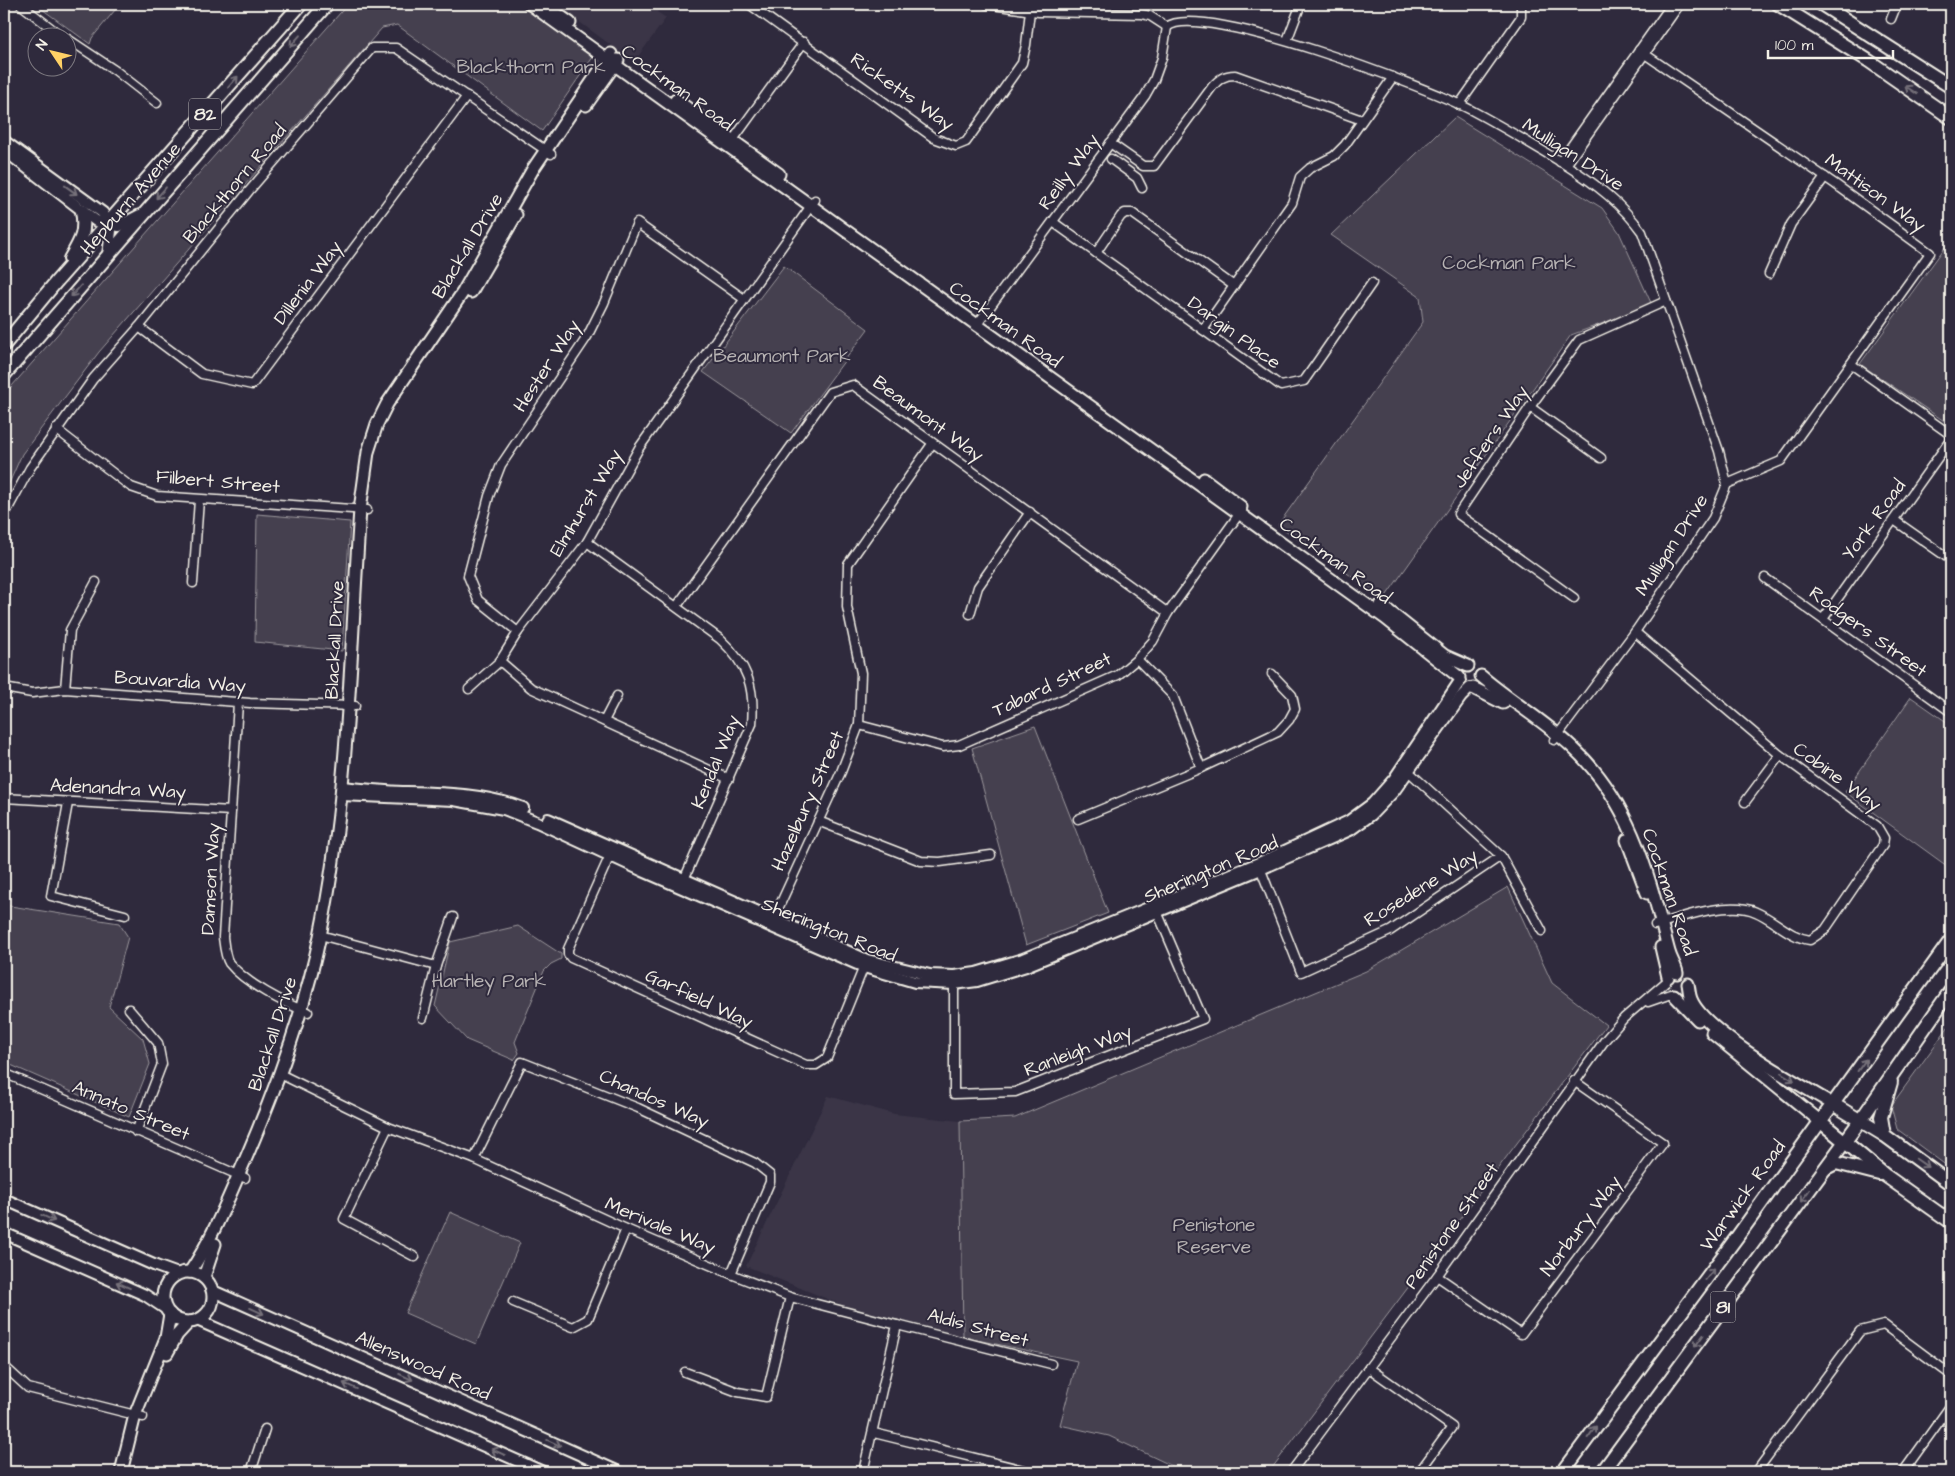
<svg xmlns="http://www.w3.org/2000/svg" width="1955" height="1476" font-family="'Architects Daughter',sans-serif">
<rect width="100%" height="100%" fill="#2f2a3d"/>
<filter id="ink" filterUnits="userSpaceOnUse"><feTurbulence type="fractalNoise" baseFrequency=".02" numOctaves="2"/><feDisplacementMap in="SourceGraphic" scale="10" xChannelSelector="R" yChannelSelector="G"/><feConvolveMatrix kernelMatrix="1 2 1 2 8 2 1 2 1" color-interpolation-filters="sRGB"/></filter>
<g filter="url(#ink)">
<g fill="#3b3647">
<path d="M555 4H662L657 12 666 18 634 62Z"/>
<path d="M828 1096 894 1114 960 1121 963 1337 872 1317 746 1266Z"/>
</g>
<g fill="#454050" stroke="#9c989c">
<path d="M35 4H120L92 38 90 44Z"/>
<path d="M348 4H519L593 57 542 131 397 25 382 28 99 352 22 454 4 495V395Z"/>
<path d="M1455 117 1602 208 1619 232 1652 305 1571 335 1384 599 1278 525 1423 322 1420 297 1331 235Z"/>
<path d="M1951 239V423L1950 425 1860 364Z"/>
<path d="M784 266 868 329 791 433 703 372Z"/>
<path d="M257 514 350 522 342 651 255 642Z"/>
<path d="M1911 697 1951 725V869L1845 792Z"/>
<path d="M1035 726 1108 913 1026 945 972 748Z"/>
<path d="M1508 887 1552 983 1606 1025 1269 1472H1185L1109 1436 1060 1425 1077 1361 963 1337 960 1121 1015 1118 1366 971Z"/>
<path d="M4 905 119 923 128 937 109 1007 143 1039 150 1064 129 1117 4 1062Z"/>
<path d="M518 926 561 954V959L551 964 544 971 515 1042 519 1053 514 1060 467 1040 435 1006 450 942Z"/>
<path d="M1951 1023V1169L1897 1129 1891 1106Z"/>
<path d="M450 1212 520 1243 476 1344 405 1313Z"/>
</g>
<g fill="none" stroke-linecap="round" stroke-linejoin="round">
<defs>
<g id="minor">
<path d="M20 4 64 38"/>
<path d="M749 4 934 138 956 146 966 142 1022 63 1026 45 1030 11"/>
<path d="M986 4 1039 12 1142 14 1150 16 1167 27C1198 0 1429 88 1471 110 1503 127 1535 146 1566 165 1596 184 1622 204 1642 232L1719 451 1727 484 1713 518 1635 632 1554 740"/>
<path d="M1891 19 1897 4"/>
<path d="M1288 38 1301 4"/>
<path d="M68 39 116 71 157 103"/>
<path d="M1639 50 1835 184 1930 253 1781 461 1727 484"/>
<path d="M1459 105 1521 17V4"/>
<path d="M1110 143 1143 166H1154L1212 87C1219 79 1224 75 1235 75L1362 120"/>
<path d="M730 144 804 42"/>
<path d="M1111 159 1137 178 1142 188"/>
<path d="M1560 162 1672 4"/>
<path d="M1566 165 1680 4"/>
<path d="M1053 222 1281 386 1304 381 1372 283"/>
<path d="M1096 253 1121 216 1125 213H1132L1234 286"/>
<path d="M1769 274 1791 224 1825 177"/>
<path d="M976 326 1145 96 1154 80 1162 58 1167 27"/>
<path d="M139 327 202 374 252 385 467 96"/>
<path d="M1203 330 1292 203 1300 177 1310 168 1334 156 1345 145 1393 77"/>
<path d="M1851 364 1951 435"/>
<path d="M1530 407 1601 458"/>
<path d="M56 429 131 487 157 496 367 510"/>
<path d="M4 516 30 468 93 379 139 327 249 191 372 48H396L551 154"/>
<path d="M1894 520 1951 560"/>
<path d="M587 542 720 639C748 665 755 687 752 724L683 882"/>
<path d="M1765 578 1951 712"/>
<path d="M193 583 199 500"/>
<path d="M1574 598 1458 514 1530 407 1579 340 1666 301"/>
<path d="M677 606 830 392 853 385 1168 613"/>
<path d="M970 614 978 587 1030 512"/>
<path d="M1823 619 1951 439"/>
<path d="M518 632 478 600 468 576 489 496 501 465 587 337 604 303 637 223 744 299"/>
<path d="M1635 632 1780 755 1877 826 1884 838 1883 845 1825 930 1810 940C1789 937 1775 920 1756 912 1730 900 1682 917 1655 925"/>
<path d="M4 688 32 693 65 689 250 703 355 706"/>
<path d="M65 689 70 630 96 582"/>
<path d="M469 689 500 661"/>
<path d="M238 703 223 937C224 945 225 957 229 963 245 983 285 1004 308 1012"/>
<path d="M604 721 617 696"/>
<path d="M859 725 943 747 959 745 1118 675 1137 659 1153 641 1168 613 1242 510"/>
<path d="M1201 768 1278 732 1289 720 1295 709 1292 695 1272 674"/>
<path d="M1405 768 1501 856 1542 931"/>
<path d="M729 779 531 688 500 661 518 632 587 542 639 448 815 200"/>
<path d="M4 798 231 811"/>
<path d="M1745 802 1780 755"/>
<path d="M68 803 51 896 125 915"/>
<path d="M1078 819 1201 768 1173 696 1137 659"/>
<path d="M818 821 921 861 940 862 991 855"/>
<path d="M611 853 568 949V954L571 958 806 1065H816L827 1058 865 964"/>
<path d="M1259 865 1301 972 1390 931 1501 856"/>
<path d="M772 922 841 772 859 725 861 673 847 607 848 564 932 444"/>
<path d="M320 935 436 966"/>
<path d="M954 979V1094L1015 1092 1203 1019 1156 909"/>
<path d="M1648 1002 1671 994"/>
<path d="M129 1009 158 1043 162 1064 136 1132"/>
<path d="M423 1018 436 966 453 917"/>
<path d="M4 1073 245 1178"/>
<path d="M280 1074 388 1127 474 1159 626 1229 731 1274 790 1297 897 1325 863 1472"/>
<path d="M388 1127 344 1219 415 1257"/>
<path d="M474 1159 522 1062 638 1108 755 1163 770 1175V1182L731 1274"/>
<path d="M1437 1276 1521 1334 1663 1143 1574 1081"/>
<path d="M513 1302 573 1327 588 1319 626 1229"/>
<path d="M897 1325 1051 1364"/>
<path d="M4 1366 28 1388 143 1417"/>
<path d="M1369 1368 1452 1427 1419 1472"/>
<path d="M685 1372 738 1392 766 1397 790 1297"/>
<path d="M874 1433 1032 1472"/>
<path d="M251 1472 265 1429"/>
<path d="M1291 1472 1437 1276 1605 1040 1624 1018 1666 982"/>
<path d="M1756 1472 1860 1331 1884 1325 1951 1375"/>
<path d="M1903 1472 1951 1405"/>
</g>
<g id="tertiary">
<path d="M4 141 103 213 111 231 108 255"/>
<path d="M4 150 96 221 119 226 140 215"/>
<path d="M342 787C363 789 385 792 407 792 448 793 485 794 523 808"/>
<path d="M341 795 454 800 504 809 537 822 643 871 864 967 915 982 954 984 977 981 1026 966 1261 869 1350 830 1371 815 1394 791 1461 697 1470 688"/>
<path d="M548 819 867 960 930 975 954 976 976 973 1023 959 1259 863 1349 821 1372 804 1394 779 1460 681"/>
<path d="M4 1199 156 1266 178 1274"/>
<path d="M4 1233 145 1295 166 1309"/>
<path d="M213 1291 619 1472"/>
<path d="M197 1320 543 1472"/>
</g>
<g id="secondary">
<path d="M530 4 1314 567 1385 618 1459 677"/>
<path d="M543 4 570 23"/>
<path d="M676 100 779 174"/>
<path d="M586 105 618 60"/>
<path d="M471 292 516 215"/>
<path d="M1204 479 1241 507"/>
<path d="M1381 605 1445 656 1468 666"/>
<path d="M1481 676C1510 701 1543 720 1571 746 1632 801 1649 877 1669 952 1671 960 1676 966 1677 973"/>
<path d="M1473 688 1503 703"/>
<path d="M1627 840 1647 893"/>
<path d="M1661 947 1668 977"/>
<path d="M1688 984C1689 988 1689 994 1691 999 1704 1032 1800 1085 1833 1104"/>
<path d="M1674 995 1698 1020"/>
<path d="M1712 1033 1821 1122"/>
<circle cx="188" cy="1297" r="25"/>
<path d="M190 1272C214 1236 229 1196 246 1158 277 1086 304 1013 320 936 349 796 350 652 360 510L368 452 377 424 387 404 463 292 533 169 611 54"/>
<path d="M204 1277 215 1244"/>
<path d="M167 1353 177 1335 189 1322"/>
<path d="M121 1472 135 1415 166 1338 170 1314"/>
</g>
<g id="primary">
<path d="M70 259C81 240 86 233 82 211"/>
<path d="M4 345 56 282 301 4"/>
<path d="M4 375 327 4"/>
<path d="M1833 1104 1884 1135 1951 1184"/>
<path d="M1821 1122 1886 1176 1951 1222"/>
<path d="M1884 1135 1881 1117 1891 1082"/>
<path d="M1826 1168 1836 1163 1879 1174"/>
<path d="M1563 1472 1737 1237 1951 940"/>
<path d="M1602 1472 1860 1121 1951 990"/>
</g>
<g id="trunk">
<path d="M1778 4 1869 61 1951 118"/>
<path d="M1821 4 1951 87"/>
</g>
</defs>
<use href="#minor" stroke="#f4f1e8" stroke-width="11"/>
<use href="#tertiary" stroke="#f4f1e8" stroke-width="14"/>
<use href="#secondary" stroke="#f4f1e8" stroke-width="15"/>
<use href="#primary" stroke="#f4f1e8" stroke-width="16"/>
<use href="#trunk" stroke="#f4f1e8" stroke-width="16"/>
<use href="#minor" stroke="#2f2a3d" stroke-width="8"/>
<use href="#tertiary" stroke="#2f2a3d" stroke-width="10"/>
<use href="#secondary" stroke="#2f2a3d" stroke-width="11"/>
<use href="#primary" stroke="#2f2a3d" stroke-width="12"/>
<use href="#trunk" stroke="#2f2a3d" stroke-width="12"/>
</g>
<defs><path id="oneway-shaft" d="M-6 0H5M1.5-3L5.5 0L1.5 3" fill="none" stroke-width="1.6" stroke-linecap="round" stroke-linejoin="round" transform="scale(1.25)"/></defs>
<g stroke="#747079">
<use href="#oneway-shaft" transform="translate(295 41) rotate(131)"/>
<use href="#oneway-shaft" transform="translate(233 82) rotate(-49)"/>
<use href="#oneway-shaft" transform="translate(1911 90) rotate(-146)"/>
<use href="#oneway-shaft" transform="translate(71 190) rotate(36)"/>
<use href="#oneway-shaft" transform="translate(161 193) rotate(131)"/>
<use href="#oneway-shaft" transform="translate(76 291) rotate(131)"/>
<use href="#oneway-shaft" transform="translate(1862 1065) rotate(-54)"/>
<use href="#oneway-shaft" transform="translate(1788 1077) rotate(32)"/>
<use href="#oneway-shaft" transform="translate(1922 1163) rotate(35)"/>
<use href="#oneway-shaft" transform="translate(1805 1196) rotate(126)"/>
<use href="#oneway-shaft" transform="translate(48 1218) rotate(24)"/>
<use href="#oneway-shaft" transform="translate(1710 1274) rotate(-53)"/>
<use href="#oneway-shaft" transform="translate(123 1285) rotate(-156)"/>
<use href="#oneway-shaft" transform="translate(257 1311) rotate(24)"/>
<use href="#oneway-shaft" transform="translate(1699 1341) rotate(126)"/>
<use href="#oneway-shaft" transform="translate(406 1377) rotate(24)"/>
<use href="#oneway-shaft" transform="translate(350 1386) rotate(-156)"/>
<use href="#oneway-shaft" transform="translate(1592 1432) rotate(-54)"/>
<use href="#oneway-shaft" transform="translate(554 1443) rotate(24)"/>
<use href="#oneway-shaft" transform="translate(498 1452) rotate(-156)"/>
</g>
</g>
<g text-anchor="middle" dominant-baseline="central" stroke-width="4" stroke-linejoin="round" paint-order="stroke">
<g fill="#2f2a3d" stroke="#b9b5b5" stroke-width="1">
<rect x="189" y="98.5" width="32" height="31" rx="4"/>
<rect x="1710.5" y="1291.5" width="25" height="31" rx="4"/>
</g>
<g font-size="18" font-weight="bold" fill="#f4f1e8">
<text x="205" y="114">82</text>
<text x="1723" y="1307">81</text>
</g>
<g font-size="19" fill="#b7b3b3" stroke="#2f2a3d">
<text x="531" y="67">Blackthorn Park</text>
<text x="1509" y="263">Cockman Park</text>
<text x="782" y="356">Beaumont Park</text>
<text x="489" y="981">Hartley Park</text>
<text x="1214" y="1225">Penistone<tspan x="1214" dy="22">Reserve</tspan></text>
</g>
<g font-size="19" fill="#f4f1e8" stroke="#2f2a3d">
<text transform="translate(677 88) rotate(36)">Cockman Road</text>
<text transform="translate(902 92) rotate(35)">Ricketts Way</text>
<text transform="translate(1573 155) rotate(33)">Mulligan Drive</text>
<text transform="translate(1069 172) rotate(-54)">Reilly Way</text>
<text transform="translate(235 184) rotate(-50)">Blackthorn Road</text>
<text transform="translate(1875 193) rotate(36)">Mattison Way</text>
<text transform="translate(131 199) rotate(-49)">Hepburn Avenue</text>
<text transform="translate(468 246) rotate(-59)">Blackall Drive</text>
<text transform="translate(308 283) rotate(-53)">Dillenia Way</text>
<text transform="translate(1005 325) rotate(36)">Cockman Road</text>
<text transform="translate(1234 333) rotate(36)">Dargin Place</text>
<text transform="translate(547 366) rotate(-57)">Hester Way</text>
<text transform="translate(928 419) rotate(36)">Beaumont Way</text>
<text transform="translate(1491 437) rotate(-56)">Jeffers Way</text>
<text transform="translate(218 482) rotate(5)">Filbert Street</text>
<text transform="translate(586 503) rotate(-59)">Elmhurst Way</text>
<text transform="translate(1874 520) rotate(-54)">York Road</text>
<text transform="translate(1672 545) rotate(-57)">Mulligan Drive</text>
<text transform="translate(1335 561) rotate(36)">Cockman Road</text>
<text transform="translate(1868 632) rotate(36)">Rodgers Street</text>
<text transform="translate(335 640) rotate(-87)">Blackall Drive</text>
<text transform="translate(180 682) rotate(4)">Bouvardia Way</text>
<text transform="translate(1052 685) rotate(-25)">Tabard Street</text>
<text transform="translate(716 762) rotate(-68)">Kendal Way</text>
<text transform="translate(1837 777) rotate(36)">Cobine Way</text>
<text transform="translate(118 789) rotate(3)">Adenandra Way</text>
<text transform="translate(808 801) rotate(-66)">Hazelbury Street</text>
<text transform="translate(1211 870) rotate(-23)">Sherington Road</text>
<text transform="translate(211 879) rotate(-87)">Damson Way</text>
<text transform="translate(1421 888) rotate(-32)">Rosedene Way</text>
<text transform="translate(1669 892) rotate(71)">Cockman Road</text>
<text transform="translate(829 930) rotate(22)">Sherington Road</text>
<text transform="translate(699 999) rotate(25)">Garfield Way</text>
<text transform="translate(273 1034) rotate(-72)">Blackall Drive</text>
<text transform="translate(1078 1051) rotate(-21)">Ranleigh Way</text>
<text transform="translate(654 1099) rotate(24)">Chandos Way</text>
<text transform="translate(131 1111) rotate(23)">Annato Street</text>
<text transform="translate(1743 1196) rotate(-54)">Warwick Road</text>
<text transform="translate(660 1226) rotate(23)">Merivale Way</text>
<text transform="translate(1452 1226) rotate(-55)">Penistone Street</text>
<text transform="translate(1581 1226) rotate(-53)">Norbury Way</text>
<text transform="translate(978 1328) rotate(15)">Aldis Street</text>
<text transform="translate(423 1366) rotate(24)">Allenswood Road</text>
</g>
</g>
<rect width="1955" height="1476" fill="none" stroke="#2f2a3d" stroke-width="20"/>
<rect x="10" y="10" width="1935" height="1456" fill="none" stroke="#f4f1e8" stroke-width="2" filter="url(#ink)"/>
<g transform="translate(52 52) rotate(305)"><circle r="24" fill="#2f2a3d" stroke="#7e7a81"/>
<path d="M0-4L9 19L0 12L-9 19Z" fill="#ffd166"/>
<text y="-8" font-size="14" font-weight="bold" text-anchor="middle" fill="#f4f1e8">N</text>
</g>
<path d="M1768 50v8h125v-8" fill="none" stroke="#f4f1e8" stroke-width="2.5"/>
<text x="1775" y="50" font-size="15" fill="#f4f1e8" stroke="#2f2a3d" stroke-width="4" paint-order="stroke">100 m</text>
</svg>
